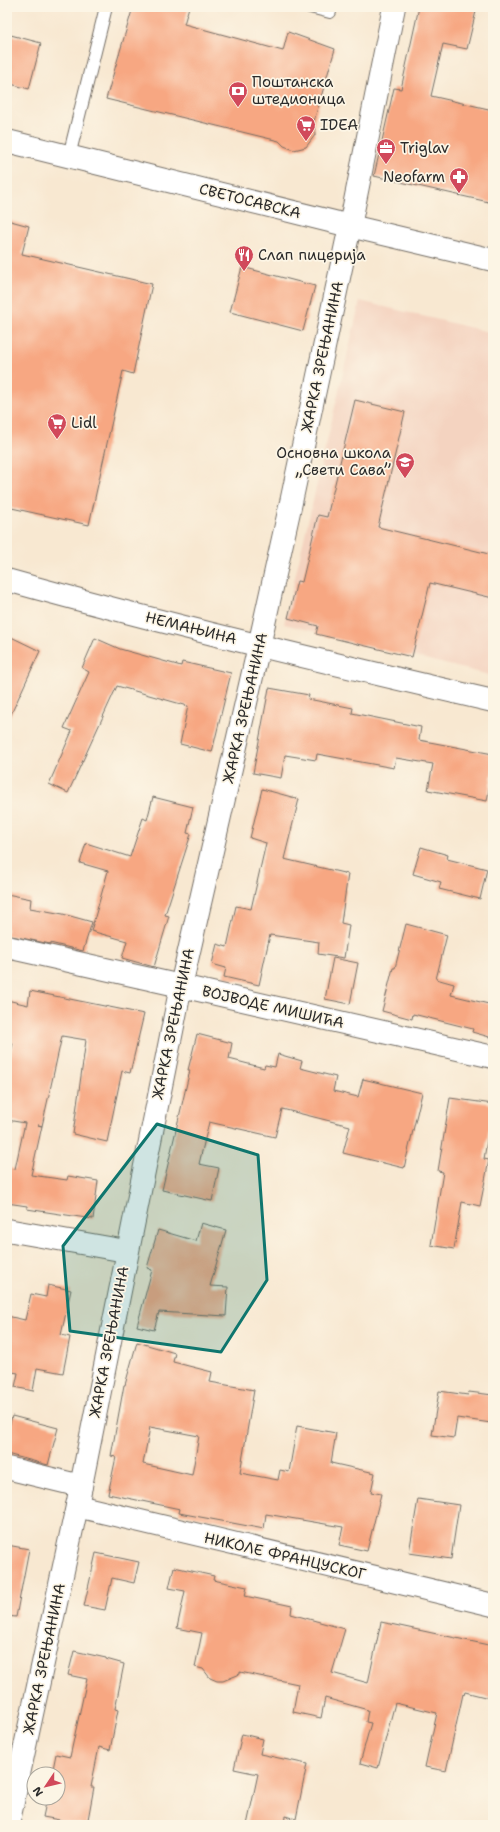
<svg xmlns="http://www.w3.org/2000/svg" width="500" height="1832" font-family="'Shantell Sans',sans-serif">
<rect width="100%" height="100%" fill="#fcf5e5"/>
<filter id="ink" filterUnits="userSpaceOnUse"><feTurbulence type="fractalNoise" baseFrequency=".025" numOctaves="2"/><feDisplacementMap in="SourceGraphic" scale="8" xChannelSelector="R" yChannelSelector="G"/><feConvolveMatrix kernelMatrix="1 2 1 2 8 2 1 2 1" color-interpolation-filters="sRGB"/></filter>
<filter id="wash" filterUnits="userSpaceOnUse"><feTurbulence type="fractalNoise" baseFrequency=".012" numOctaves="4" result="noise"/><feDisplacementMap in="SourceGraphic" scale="16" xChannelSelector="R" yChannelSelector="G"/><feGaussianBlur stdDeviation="0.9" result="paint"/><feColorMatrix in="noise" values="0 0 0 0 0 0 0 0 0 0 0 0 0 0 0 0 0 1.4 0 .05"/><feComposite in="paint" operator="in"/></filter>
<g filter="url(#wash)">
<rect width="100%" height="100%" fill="#f8e8d1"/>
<path fill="#f4d3c0" d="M360 301 493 333V676L284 624Z"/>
<g id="blocks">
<g fill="#f7a782" fill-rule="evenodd">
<path d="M133 7H189L184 24 283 51 288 32 335 49 314 121 315 135 306 147 294 150 284 146 279 141 106 99Z"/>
<path d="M419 7H477L467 49 443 44 431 96 493 110V203L374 176 394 88 401 89Z"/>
<path d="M7 34 41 43 29 89 7 83Z"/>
<path d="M7 220 29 226 22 254 152 284 133 374 123 371 89 525 7 507Z"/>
<path d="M242 267 315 286 303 331 230 312Z"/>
<path d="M355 400 405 412 378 527 493 555V598L430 583 412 657 316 634 318 626 288 618 297 581 302 582 318 515 327 517Z"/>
<path d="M7 635 40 651 7 723Z"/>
<path d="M95 638 120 649 181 666 182 662 231 673 212 752 180 744 188 706 117 686 68 793 49 784 72 731 64 728 89 672 82 668Z"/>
<path d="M269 688 309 695 308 699 353 708 352 713 421 727 419 740 493 754V768L487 801 428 790 433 764 396 758 394 768 317 754 316 760 285 755 281 778 253 773Z"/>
<path d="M262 789 299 799 284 859 348 874 341 923 349 925 344 958 318 954 319 942 270 935 259 985 224 977 226 968 212 964 217 944 227 947 236 906 251 909 266 843 250 838Z"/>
<path d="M153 797 193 807 187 833 191 834 165 915 169 916 154 967 122 958 127 941 91 931 108 871 80 863 86 843 130 857 143 818 147 820Z"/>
<path d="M421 847 448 855 447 859 487 869 480 899 439 889 441 882 413 874Z"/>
<path d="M7 894 31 899 30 908 63 914 92 922 83 951 50 943V944L7 935Z"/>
<path d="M406 924 447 935 436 979 454 984 451 995 493 1005V1038L472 1032 473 1029 413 1014 412 1019 382 1011 393 968H395Z"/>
<path d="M333 958 358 963 350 1004 325 999Z"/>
<path d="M30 991 144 1014 130 1073 122 1071 107 1142 73 1134 86 1040 62 1036 42 1126 38 1125 42 1126 31 1175 67 1180 68 1176 98 1181 93 1219 27 1209V1206L7 1203V1168L15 1169 25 1123 7 1120V1069L13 1043 7 1041V1000L28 1005Z"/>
<path d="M197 1034 232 1043 229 1059 264 1068 265 1065 275 1067 278 1054 302 1061 300 1068 336 1077 333 1091 358 1097 363 1079 422 1093 404 1168 343 1153 350 1126 282 1109 275 1137 209 1122 199 1164 219 1168 212 1201 162 1190 190 1070H188Z"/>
<path d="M450 1098 493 1104 484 1159 489 1160 480 1206 462 1202 454 1249 431 1245 443 1172 438 1171Z"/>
<path d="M201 1223 226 1230 210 1286 228 1287 226 1316 159 1312 154 1330 137 1326 152 1270 147 1268 158 1230 196 1241Z"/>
<path d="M48 1285 71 1290 61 1335 70 1337 63 1373 37 1368 33 1391 15 1387 18 1373 7 1371V1316L25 1320 31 1294 46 1297Z"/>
<path d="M137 1342 175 1353 173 1362 212 1372 210 1382 254 1390 240 1473 278 1480 280 1470 289 1472 297 1426 336 1433 331 1463 375 1473 371 1492 381 1494 367 1551 339 1545 343 1527 266 1514 264 1529 179 1513 180 1509 108 1494 116 1457 111 1456 124 1385H125ZM150 1427 199 1436 192 1475 143 1464Z"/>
<path d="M439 1391 468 1395 469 1392 493 1395 491 1423 457 1418 454 1438 432 1435Z"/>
<path d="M12 1416 58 1428 48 1465 7 1454V1434Z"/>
<path d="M418 1499 459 1505 451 1559 409 1553Z"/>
<path d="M7 1545 29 1549 16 1617 7 1616Z"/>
<path d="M96 1553 139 1562 134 1583 112 1578 105 1610 84 1606Z"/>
<path d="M174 1567 214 1576 213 1580 247 1587 245 1596 292 1606 291 1614 345 1629 332 1673 368 1683 381 1622 493 1646V1699L465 1692 464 1695 463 1694 446 1771 425 1767 437 1713 395 1703 378 1768 360 1763 371 1723 366 1722 368 1710 325 1698 321 1718 293 1712 298 1684 240 1672V1674L223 1681H217L210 1678 203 1669 195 1667 202 1633 177 1628 185 1591 169 1588Z"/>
<path d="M74 1651 106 1658V1659L124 1664 115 1709 118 1710 110 1750 99 1747 91 1787H94L87 1825 43 1817 47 1798H58V1774H52L56 1754 70 1757 87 1679 68 1675Z"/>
<path d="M242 1734 263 1739 260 1754 307 1764 296 1819 285 1816 284 1825H247L258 1774 234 1769Z"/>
</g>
</g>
</g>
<g filter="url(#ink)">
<use href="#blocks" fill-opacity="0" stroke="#736d65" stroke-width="1"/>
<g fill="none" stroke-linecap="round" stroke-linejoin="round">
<defs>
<g id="service">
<path d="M310 7 330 12"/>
<path d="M69 156 106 7"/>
</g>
<g id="minor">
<path d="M7 141 350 226"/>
<path d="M7 580C168 625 330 663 493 701"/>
<path d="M181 986 493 1057"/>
<path d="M7 1230 126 1251"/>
<path d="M7 1468 81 1486"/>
<path d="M77 1506 493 1605"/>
</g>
<g id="tertiary">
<path d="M350 226 493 260"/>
<path d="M7 947 181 986"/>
<path d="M8 1825 77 1506 181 986 259 646 290 507 350 226 394 7"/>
</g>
</defs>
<use href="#service" stroke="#736d65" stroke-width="14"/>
<use href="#minor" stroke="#736d65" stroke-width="24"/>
<use href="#tertiary" stroke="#736d65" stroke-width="24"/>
<use href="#service" stroke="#fff" stroke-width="12"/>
<use href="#minor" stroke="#fff" stroke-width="22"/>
<use href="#tertiary" stroke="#fff" stroke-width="22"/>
</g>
</g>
<path fill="#0f766e" fill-opacity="0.2" stroke="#0f766e" stroke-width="3" stroke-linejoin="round" d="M157 1124 258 1155 267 1280 221 1352 70 1331 63 1246Z"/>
<defs>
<symbol id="bank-pin" viewBox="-11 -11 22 30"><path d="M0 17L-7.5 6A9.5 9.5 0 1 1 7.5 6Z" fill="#d1495b" stroke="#fcf5e5"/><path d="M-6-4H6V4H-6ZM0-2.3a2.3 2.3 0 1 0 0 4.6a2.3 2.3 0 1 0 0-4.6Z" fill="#fff"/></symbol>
<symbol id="supermarket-pin" viewBox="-11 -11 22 30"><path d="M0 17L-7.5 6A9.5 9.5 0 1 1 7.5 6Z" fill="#d1495b" stroke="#fcf5e5"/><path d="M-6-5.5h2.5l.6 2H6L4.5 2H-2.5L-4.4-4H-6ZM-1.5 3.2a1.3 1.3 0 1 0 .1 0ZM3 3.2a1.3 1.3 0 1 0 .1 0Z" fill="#fff"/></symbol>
<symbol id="office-pin" viewBox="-11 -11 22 30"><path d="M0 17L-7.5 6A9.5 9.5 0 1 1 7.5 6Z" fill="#d1495b" stroke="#fcf5e5"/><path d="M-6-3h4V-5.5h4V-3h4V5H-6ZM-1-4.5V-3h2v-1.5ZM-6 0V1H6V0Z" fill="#fff"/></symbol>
<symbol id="pharmacy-pin" viewBox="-11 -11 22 30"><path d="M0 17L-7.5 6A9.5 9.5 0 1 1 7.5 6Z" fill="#d1495b" stroke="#fcf5e5"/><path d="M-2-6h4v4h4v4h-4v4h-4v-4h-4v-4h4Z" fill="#fff"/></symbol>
<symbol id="restaurant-pin" viewBox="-11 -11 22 30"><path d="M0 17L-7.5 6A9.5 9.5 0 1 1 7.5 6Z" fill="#d1495b" stroke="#fcf5e5"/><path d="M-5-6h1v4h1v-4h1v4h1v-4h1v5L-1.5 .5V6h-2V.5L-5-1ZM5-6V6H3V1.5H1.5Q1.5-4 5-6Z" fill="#fff"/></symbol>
<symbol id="school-pin" viewBox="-11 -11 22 30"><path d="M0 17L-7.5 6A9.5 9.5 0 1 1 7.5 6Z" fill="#d1495b" stroke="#fcf5e5"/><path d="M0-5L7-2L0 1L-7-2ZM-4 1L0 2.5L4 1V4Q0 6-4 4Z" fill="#fff"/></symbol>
</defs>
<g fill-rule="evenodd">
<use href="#bank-pin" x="227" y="80" width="22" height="30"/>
<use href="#supermarket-pin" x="295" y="114" width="22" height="30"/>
<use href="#office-pin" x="375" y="137" width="22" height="30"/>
<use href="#pharmacy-pin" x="448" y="166" width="22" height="30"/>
<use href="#restaurant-pin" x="233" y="244" width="22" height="30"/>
<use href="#supermarket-pin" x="46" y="412" width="22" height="30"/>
<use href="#school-pin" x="394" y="451" width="22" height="30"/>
</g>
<g text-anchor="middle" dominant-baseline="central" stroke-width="3.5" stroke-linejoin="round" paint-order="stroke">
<g font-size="15" fill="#2b2b2b" stroke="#fcf5e5" text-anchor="start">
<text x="252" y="82">Поштанска<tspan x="252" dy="17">штедионица</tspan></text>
<text x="320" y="125">IDEA</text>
<text x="400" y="148">Triglav</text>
<text x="445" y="177" text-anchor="end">Neofarm</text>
<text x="258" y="255">Слап пицерија</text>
<text x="71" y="423">Lidl</text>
<text x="391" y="453" text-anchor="end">Основна школа<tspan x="391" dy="17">„Свети Сава”</tspan></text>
</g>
<g font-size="15" fill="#2b2b2b" stroke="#fcf5e5">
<text transform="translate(250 201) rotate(14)">СВЕТОСАВСКА</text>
<text transform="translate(322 357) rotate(-78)">ЖАРКА ЗРЕЊАНИНА</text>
<text transform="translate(191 628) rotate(14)">НЕМАЊИНА</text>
<text transform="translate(245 708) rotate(-77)">ЖАРКА ЗРЕЊАНИНА</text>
<text transform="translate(273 1007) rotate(13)">ВОЈВОДЕ МИШИЋА</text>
<text transform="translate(173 1024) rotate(-78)">ЖАРКА ЗРЕЊАНИНА</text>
<text transform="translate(109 1342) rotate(-79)">ЖАРКА ЗРЕЊАНИНА</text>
<text transform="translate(285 1556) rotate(13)">НИКОЛЕ ФРАНЦУСКОГ</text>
<text transform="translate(44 1659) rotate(-78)">ЖАРКА ЗРЕЊАНИНА</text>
</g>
</g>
<rect width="500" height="1832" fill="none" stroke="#fcf5e5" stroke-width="24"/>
<g transform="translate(46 1786) rotate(235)"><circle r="19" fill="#fcf5e5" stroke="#a8a49b"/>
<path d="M0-3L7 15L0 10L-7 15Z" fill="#d1495b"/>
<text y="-6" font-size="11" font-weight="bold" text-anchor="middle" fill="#2b2b2b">N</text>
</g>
</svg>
